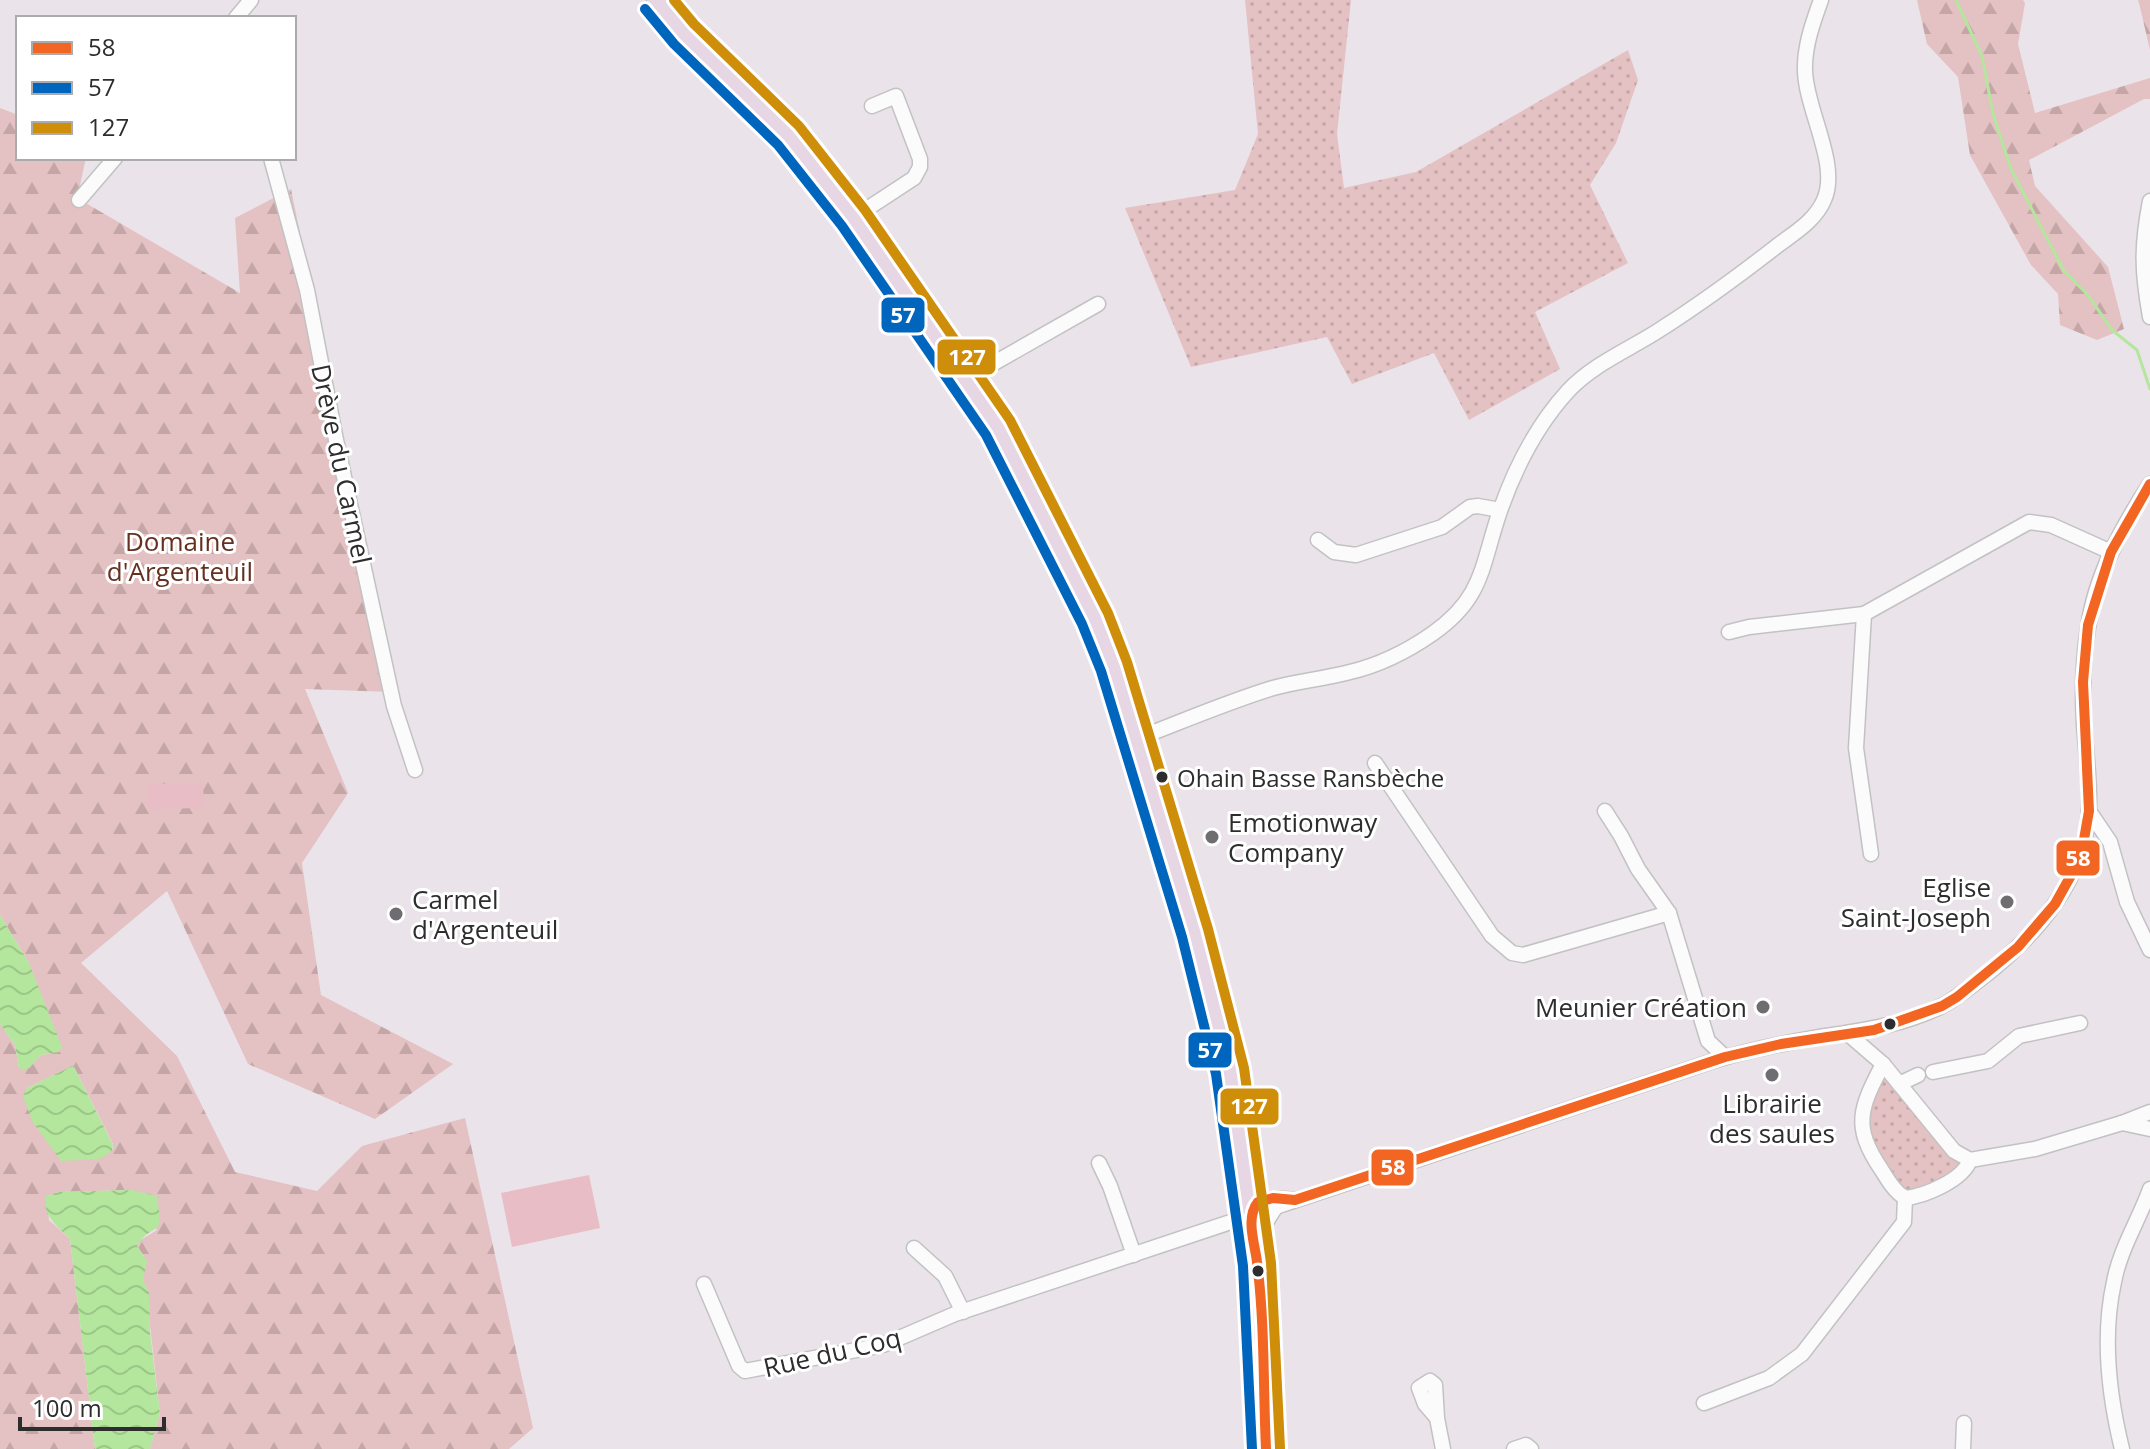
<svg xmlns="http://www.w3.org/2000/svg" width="2150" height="1449" font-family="'Open Sans',sans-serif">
<defs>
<pattern id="grass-dots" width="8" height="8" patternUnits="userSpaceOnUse" patternTransform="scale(2)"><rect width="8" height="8" fill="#e4c1c2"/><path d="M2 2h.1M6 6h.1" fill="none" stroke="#c4a6a7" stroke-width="1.8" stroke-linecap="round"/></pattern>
<pattern id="forest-firs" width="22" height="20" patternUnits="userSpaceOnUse" patternTransform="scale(2)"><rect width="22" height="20" fill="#e4c1c2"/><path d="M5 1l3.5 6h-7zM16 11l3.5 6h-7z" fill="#c4a6a7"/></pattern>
<pattern id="water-waves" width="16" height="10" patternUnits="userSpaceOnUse" patternTransform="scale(2)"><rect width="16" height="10" fill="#b4e69d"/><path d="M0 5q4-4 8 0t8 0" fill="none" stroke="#9bc688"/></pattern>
</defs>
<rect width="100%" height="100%" fill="#eae3ea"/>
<g fill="url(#grass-dots)">
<path d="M1245 0H1351L1337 134 1344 188 1416 172 1628 50 1638 80 1616 143 1590 185 1628 263 1535 312 1560 369 1469 420 1434 353 1352 384 1327 337 1191 367 1125 208 1235 190 1258 134Z"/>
<path d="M1883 1072 1961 1163V1167L1925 1188 1904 1192 1869 1144 1865 1108Z"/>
</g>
<g fill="url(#forest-firs)" fill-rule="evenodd">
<path d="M1917 0H2023L2025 3 2018 44 2035 113 2150 78V99H2144L2029 160 2035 186 2108 267 2124 329 2097 340 2060 325 2058 294 2031 265 1970 155 1958 77 1927 44Z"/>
<path d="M2138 0H2150V50L2139 3Z"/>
<path d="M0 108 18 115V158H86L77 198 240 293 235 218 291 189 392 692 305 689 348 793 302 863 321 995 453 1064 375 1119 248 1064 167 891 81 963 177 1056 235 1172 317 1191 362 1146 465 1118 533 1428 509 1449H150L160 1414 148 1308 143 1279 144 1256 137 1246 139 1241 157 1230 132 1190 59 1192 47 1196 49 1220 70 1239 95 1449H0V1024L15 1045 19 1068H29L41 1055 54 1053 29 963 0 915ZM72 1066 74 1067 113 1144V1150L27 1088Z"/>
</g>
<g fill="#e8bdc6">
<path d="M203 783 204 808 148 809V784Z"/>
<path d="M589 1175 600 1228 512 1247 501 1193Z"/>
</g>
<g fill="url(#water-waves)">
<path d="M0 915 29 963 62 1047 59 1052 41 1055 29 1068 23 1070 19 1068 15 1045 0 1024Z"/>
<path d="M72 1066 74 1067 113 1145 112 1151 100 1159 61 1161 32 1121 23 1096 27 1088Z"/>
<path d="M132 1190 157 1196C164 1243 155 1218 137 1246L147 1261 143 1279 149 1293 150 1332 160 1414 150 1449H95L70 1239C57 1226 42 1216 46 1196L59 1192Z"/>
</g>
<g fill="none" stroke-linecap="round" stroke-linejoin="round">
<path stroke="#b4e69d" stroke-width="3" d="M1956 0 1982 56 1993 114 2011 169 2064 271 2088 295 2112 330 2137 350 2150 389"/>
<defs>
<g id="minor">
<path d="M236 18 251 0"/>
<path d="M271 158 307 290 336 440 394 706 415 770"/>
<path d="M79 200 115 158"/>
<path d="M2150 201C2141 247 2142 272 2150 317"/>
<path d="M853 218 914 178 920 167V159L896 96 872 106"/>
<path d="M966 379 1098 304"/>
<path d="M1318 540 1334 552 1356 555 1442 527 1470 507 1478 506 1500 510"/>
<path d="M1864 614 1856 748 1871 854"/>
<path d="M1729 632 1749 627 1864 614 2029 522 2051 525 2111 552"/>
<path d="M1136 739C1181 722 1227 702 1273 688 1298 681 1324 679 1350 672 1380 665 1406 652 1432 634 1484 598 1481 566 1500 511 1515 468 1537 425 1568 391 1594 363 1633 348 1664 327 1703 302 1741 274 1777 246 1794 233 1815 221 1824 200 1840 165 1806 110 1805 71 1804 47 1813 22 1821 0"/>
<path d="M1375 763 1492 936 1512 953 1523 955 1669 913"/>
<path d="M1605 811 1621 836 1638 869 1669 913 1708 1041 1725 1057"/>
<path d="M2089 811 2110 842 2127 902 2150 950"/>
<path d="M1847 1033 1883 1064 1954 1151 1970 1160"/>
<path d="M1883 1064C1860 1108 1852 1126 1881 1169 1888 1180 1894 1191 1905 1198"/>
<path d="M1933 1072 1988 1061 2019 1036 2080 1023"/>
<path d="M1899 1084 1918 1075"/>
<path d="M2122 1123 2150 1129"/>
<path d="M1970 1160 2035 1149 2122 1123 2150 1112"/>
<path d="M1099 1163 1110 1186 1134 1255"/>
<path d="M1905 1198C1925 1196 1963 1180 1970 1160"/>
<path d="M1251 1214C1259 1194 1276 1198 1294 1200"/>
<path d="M914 1248 945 1276 963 1312"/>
<path d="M1259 1249 1265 1224 1275 1208"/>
<path d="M704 1284 739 1366 745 1371 883 1345 955 1314 1713 1061C1748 1050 1784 1043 1820 1037 1864 1030 1901 1026 1942 1006 1959 997 1972 985 1987 974 2039 932 2085 879 2089 809 2090 781 2086 753 2084 724 2082 692 2083 660 2088 628 2095 576 2122 527 2150 484"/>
<path d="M1704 1403 1769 1378 1802 1354 1904 1222 1905 1198"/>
<path d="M1437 1418 1425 1404 1419 1388 1430 1381 1435 1385 1437 1418 1443 1449"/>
<path d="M1514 1449 1526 1445 1531 1449"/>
<path d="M1963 1449 1964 1423"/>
<path d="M2122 1449C2109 1396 2102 1336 2114 1282 2120 1249 2139 1220 2150 1189"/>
</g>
<path id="major" d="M656 0 684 34 788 135 813 164 853 218 998 428 1095 618 1114 666 1195 933 1230 1071 1257 1265 1266 1449"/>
</defs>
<use href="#minor" stroke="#c3c2c3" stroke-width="17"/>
<use href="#major" stroke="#c6c3c6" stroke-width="21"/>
<use href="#minor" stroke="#fcfbfc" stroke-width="14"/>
<use href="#major" stroke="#e7d6e3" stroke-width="18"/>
<defs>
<path id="bus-1" d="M1266 1449C1263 1387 1265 1324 1257 1262 1255 1244 1245 1218 1258 1202L1273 1198 1295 1200 1725 1057 1781 1044 1874 1030 1942 1006 1957 997 2018 947 2055 904 2074 870 2083 845 2089 811 2083 682 2088 625 2111 552 2150 484"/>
<path id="bus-2" d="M645 9 674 44 778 145 842 226 986 435 1082 624 1101 671 1182 937 1216 1074 1243 1266 1252 1449"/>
<path id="bus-3" d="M674 0 694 24 799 126 865 210 1010 420 1108 613 1127 662 1208 929 1244 1068 1271 1263 1280 1448"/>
</defs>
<use href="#bus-1" stroke="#fff" stroke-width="16"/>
<use href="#bus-2" stroke="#fff" stroke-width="16"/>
<use href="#bus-3" stroke="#fff" stroke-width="16"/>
<use href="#bus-1" stroke="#f26522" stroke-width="10"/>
<use href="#bus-2" stroke="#0065bd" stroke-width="10"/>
<use href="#bus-3" stroke="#cf8e09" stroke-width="10"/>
</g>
<g fill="#2d2d2d" stroke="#fff" stroke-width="3">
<circle cx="1162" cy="777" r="7"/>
<circle cx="1890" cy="1024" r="7"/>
<circle cx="1258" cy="1271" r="7"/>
</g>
<g fill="#6f6d6f" stroke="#fff" stroke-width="3">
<circle cx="1212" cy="837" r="8"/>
<circle cx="2007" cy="902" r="8"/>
<circle cx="396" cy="914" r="8"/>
<circle cx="1763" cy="1007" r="8"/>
<circle cx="1772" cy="1075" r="8"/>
</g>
<g text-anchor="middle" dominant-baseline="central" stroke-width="6" stroke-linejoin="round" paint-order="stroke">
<g font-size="24" fill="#2d2d2d" stroke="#fff" text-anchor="start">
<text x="1177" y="777">Ohain Basse Ransbèche</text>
</g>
<g font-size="26" fill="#2d2d2d" stroke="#fff">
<text transform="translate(342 464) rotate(78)">Drève du Carmel</text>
<text transform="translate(832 1352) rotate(-13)">Rue du Coq</text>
</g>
<g font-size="26" fill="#663020" stroke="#fff">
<text x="180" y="541">Domaine<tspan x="180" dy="30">d'Argenteuil</tspan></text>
</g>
<g font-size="26" fill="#2d2d2d" stroke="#fff" text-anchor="start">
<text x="1228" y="822">Emotionway<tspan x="1228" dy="30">Company</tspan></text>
<text x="1991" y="887" text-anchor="end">Eglise<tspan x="1991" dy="30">Saint-Joseph</tspan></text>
<text x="412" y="899">Carmel<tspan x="412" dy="30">d'Argenteuil</tspan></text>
<text x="1747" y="1007" text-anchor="end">Meunier Création</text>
<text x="1772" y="1103" text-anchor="middle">Librairie<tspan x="1772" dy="30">des saules</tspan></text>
</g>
</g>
<g stroke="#fff" stroke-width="3">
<rect x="880" y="296" width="46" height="38" rx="8" fill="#0065bd"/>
<rect x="936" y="338" width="61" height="38" rx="8" fill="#cf8e09"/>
<rect x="2055" y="839" width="46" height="38" rx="8" fill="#f26522"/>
<rect x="1187" y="1031" width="46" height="38" rx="8" fill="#0065bd"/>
<rect x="1219" y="1087" width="61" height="39" rx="8" fill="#cf8e09"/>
<rect x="1370" y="1148" width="45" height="39" rx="8" fill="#f26522"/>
</g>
<g font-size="22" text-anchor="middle" font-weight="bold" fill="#fff">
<text x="903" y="323">57</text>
<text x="967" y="365">127</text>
<text x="2078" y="866">58</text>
<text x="1210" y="1058">57</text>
<text x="1249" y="1114">127</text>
<text x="1393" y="1175">58</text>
</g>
<rect x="16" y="16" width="280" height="144" fill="#ffffff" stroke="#ababab" stroke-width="2"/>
<rect x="32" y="42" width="40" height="12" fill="#f26522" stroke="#ababab" stroke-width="2"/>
<text x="88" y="56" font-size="24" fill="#2d2d2d">58</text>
<rect x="32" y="82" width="40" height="12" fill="#0065bd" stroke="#ababab" stroke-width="2"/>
<text x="88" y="96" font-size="24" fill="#2d2d2d">57</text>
<rect x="32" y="122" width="40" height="12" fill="#cf8e09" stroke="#ababab" stroke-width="2"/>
<text x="88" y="136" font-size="24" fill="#2d2d2d">127</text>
<path d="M20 1417v12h144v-12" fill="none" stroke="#2d2d2d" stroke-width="4"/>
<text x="32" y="1417" font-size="24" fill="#2d2d2d" stroke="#ffffff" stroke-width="6" paint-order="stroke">100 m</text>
</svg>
